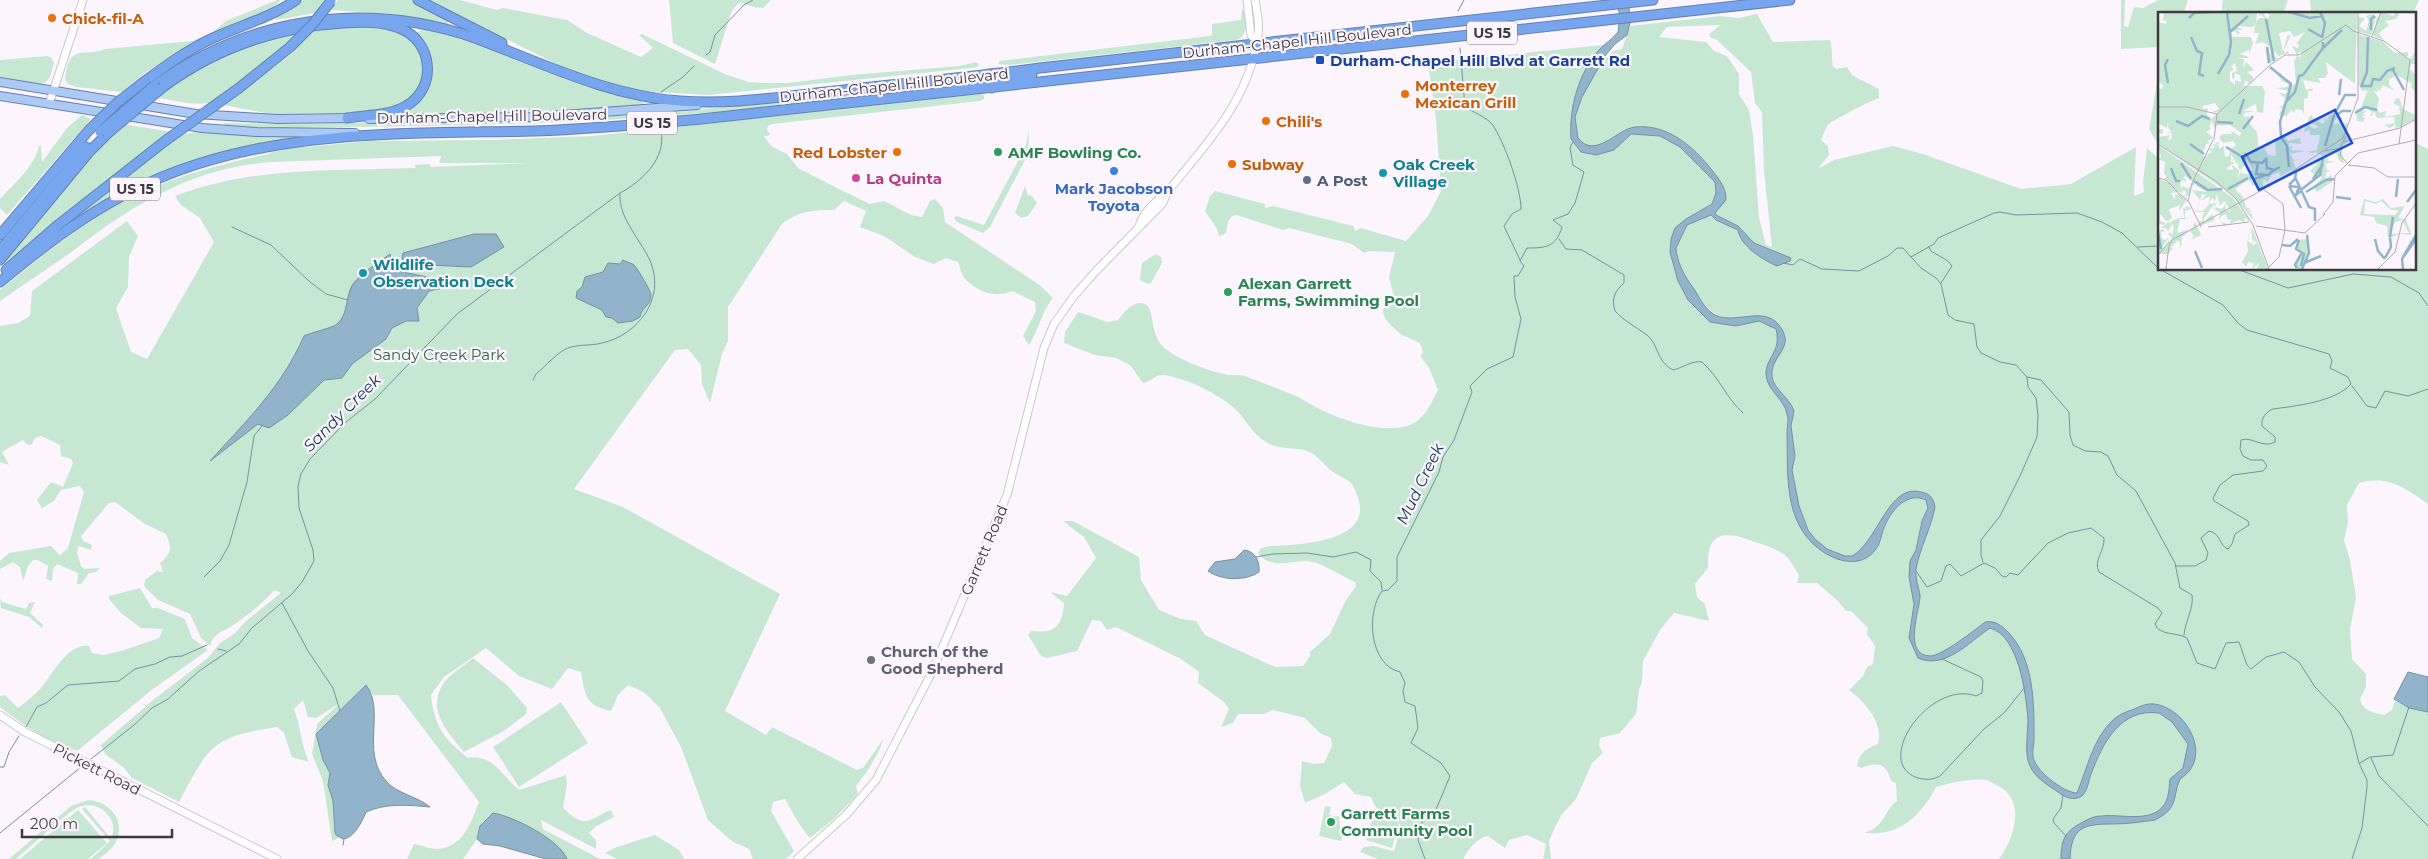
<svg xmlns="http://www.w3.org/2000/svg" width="2428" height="859" font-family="Montserrat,sans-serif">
<rect width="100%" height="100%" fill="#fcf5fe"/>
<g fill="#c6e8d2" fill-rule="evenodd">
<path d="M277 0H281L271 10 185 47 146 72 122 92 76 87 68 84 65 79C70 42 82 58 105 49L192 41 213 32 226 21Z"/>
<path d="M302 0H325L315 13 276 20V17Z"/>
<path d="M338 0H414L449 20 447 24 394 14 331 10Z"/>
<path d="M427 0H460L497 10 503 8 567 20 587 33 641 57 653 48 639 35 642 34 727 75 749 82 765 83H789L851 75 960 66 976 62 979 64 977 67 971 68 708 95 638 91 589 77 565 68Z"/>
<path d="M669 0H771L763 8 753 7 740 2 732 10 715 64 673 43Z"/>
<path d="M2121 0H2125L2124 26 2128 27 2134 7 2143 8 2158 0H2188L2183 14H2159V47L2121 49Z"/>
<path d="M2223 0H2288L2283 14H2221Z"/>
<path d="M2310 0H2419L2413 14H2311Z"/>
<path d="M1242 8C1249 17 1249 36 1236 40L1010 65 998 64 1000 61 1210 36 1212 35V24L1241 20Z"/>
<path d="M1757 14 1773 42 1830 40C1833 49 1831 57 1833 66L1836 69 1847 67 1852 75 1879 89V98C1872 100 1831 121 1828 125 1825 129 1823 136 1821 140L1828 146 1829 155 1818 169 1834 160 1893 146 1923 154 2021 189 2071 184 2136 147 2134 196 2144 192 2143 182 2147 148 2159 159 2157 143 2149 129 2157 83 2159 80V269H2414V142L2428 149V504C2405 488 2388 475 2359 483L2347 505 2348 523 2344 540 2350 560 2356 598 2350 629 2352 659 2366 674V687L2360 699C2363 711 2372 712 2384 715L2392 710 2395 701 2409 708 2428 712V859H1999C2014 839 2026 802 2000 787 1995 785 1991 781 1986 780 1969 778 1952 783 1936 787 1921 816 1899 837 1864 833 1886 826 1882 813 1897 801L1896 783 1891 781C1886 762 1877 762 1861 768L1857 766C1860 752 1866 749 1878 744 1884 723 1865 702 1849 690L1863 676 1867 667 1873 664 1875 646 1867 634 1868 628 1851 611H1846L1837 600 1817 583H1797L1799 575C1795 569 1791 561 1786 556 1779 550 1767 546 1758 543 1729 532 1706 527 1708 568L1695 584 1697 597 1705 604 1709 621 1674 613 1660 630 1643 661 1642 682 1639 690 1636 714 1620 733 1600 738 1599 746 1603 753 1592 763 1576 799 1562 814 1555 827 1549 841 1551 859H1543L1546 844 1527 835 1509 840 1505 848 1488 836C1479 837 1466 850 1464 859H1378L1360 852 1364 847 1373 846 1394 851 1401 827 1399 823 1392 848 1366 840 1374 814 1399 822V819C1384 814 1376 812 1371 797L1355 794 1344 782 1325 794 1305 803 1300 786 1302 761 1314 764 1324 763 1332 746 1331 738 1320 733 1305 718 1273 710 1264 714H1238L1233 723 1221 727 1229 709 1224 702 1198 683 1199 672 1181 659 1116 627 1107 630 1101 621 1092 620 1077 651 1047 658 1041 656 1028 635 1031 631C1054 633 1062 629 1064 603L1050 592 1067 596 1096 558 1084 537 1063 521H1073L1139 557 1141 580 1159 610 1181 619 1196 621 1205 635 1266 663 1276 667 1303 666 1310 656V652L1330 634 1345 602 1356 586 1355 582C1342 576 1330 568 1316 563 1298 556 1272 573 1258 553L1261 548 1270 546C1295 545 1370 543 1359 501 1352 479 1351 483 1333 472 1325 466 1318 456 1310 452 1296 446 1279 451 1266 442 1254 435 1249 425 1240 414 1226 397 1185 377 1163 375 1154 375 1151 382 1143 383L1130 365 1116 358 1095 355 1064 343 1065 332 1078 312 1108 322 1118 320C1124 312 1134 299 1145 304 1156 309 1148 337 1167 350 1182 361 1204 369 1223 374 1230 376 1239 374 1245 376 1260 382 1276 388 1291 394 1302 398 1311 405 1322 410 1347 422 1382 434 1410 425 1425 419 1431 403 1438 390L1429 368 1420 356 1423 353C1421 339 1415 341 1404 336 1398 332 1383 320 1383 312 1383 306 1390 300 1394 296L1389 277 1395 252 1369 251 1364 253 1352 244 1289 228 1283 230 1237 215 1232 216 1228 222 1226 233 1219 236 1217 229 1205 211 1210 196 1215 191 1265 204V208L1273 206 1353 226 1355 231 1361 228 1406 241 1428 216 1441 191 1436 119 1428 63 1612 44 1602 56 1605 59 1613 51 1622 49 1630 26 1720 16 1738 18ZM1721 25 1709 34 1710 37 1717 40 1751 72 1755 103 1762 112 1764 171 1772 247 1766 245 1759 218 1753 135 1749 110 1739 94V74L1727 56 1714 51 1706 42 1659 37 1667 27ZM1693 289C1727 341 1737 303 1775 322L1721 320 1696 304Z"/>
<path d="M375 26 398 31 413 41 424 59 422 85 411 99 394 108 365 113 271 114 224 105 286 58 315 29Z"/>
<path d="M425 28C498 48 565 86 639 100L644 104 565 112 400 115V111L430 79 411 31 419 32Z"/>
<path d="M297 33C283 46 225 100 209 103 192 106 172 100 155 97L204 64 268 38Z"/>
<path d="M47 56 51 57 54 63C51 72 51 82 40 84L0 77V60Z"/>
<path d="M852 94C841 102 794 103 778 105 611 125 443 126 275 128L228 126 222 123 288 124 551 120 666 113Z"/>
<path d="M980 94 984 95V99L980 101 772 124 768 126 767 130 770 134 768 136H764L771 146 787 154 798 168 841 190 870 204 884 201 911 215 922 217 930 201 935 199 943 208 945 222 1041 286 1053 298C1042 311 1039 329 1029 345L1023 336 1036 311 1035 302 1012 291C996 298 980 293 967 281 962 277 960 267 958 262L946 258 934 264 915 257 884 236 860 227 866 211 844 201 834 210C813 210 798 211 782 224L728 307V341L722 354 710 403 702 384 701 365 688 349 675 350 574 489 623 507 780 594 725 711 766 735 772 727 857 770 863 768 884 738C878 756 868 771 856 786L858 794 835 818 810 838C799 826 793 813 785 799L773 802 771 811 794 851 786 859H753L749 849 733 842 708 820 681 747 660 708 645 693 628 685 618 695 611 711C586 706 585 696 581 672L568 668 552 689 519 676 486 648 444 677 431 695C434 726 444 739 468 758 494 754 501 775 519 790L566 775 567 784 563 808C586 830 587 820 611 810L614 817 595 827 589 833 596 840V849L541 820 543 829 600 859H567L566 857 478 833 477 839 463 859H407L414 844C421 845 430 849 437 849 463 848 471 822 479 802L398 695H373L366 685 323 760 330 773C328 785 331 790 333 801 335 816 334 823 339 838L332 841 323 781 312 754 317 724 340 703 316 718 308 717 303 700 294 709C301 727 301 745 309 762L292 757 284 733 277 727C211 737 209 746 179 802L132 778 123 767 105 754 101 745 153 700 208 658 220 643 234 634 246 621 281 593 274 590C267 600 243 619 232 626 222 632 214 633 210 646L201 638 190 614 158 600 144 586 145 580 157 571 163 572 160 563C172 552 172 549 166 534L145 524 115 502 109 503 81 536 83 541 92 545 91 550 79 546 77 552 81 566 84 569 100 568 96 572 89 573 81 584H77L78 573 57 564 53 569 52 581 46 579 48 566 38 560H33L28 566 23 581 20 567 13 562 0 569V561L9 553 51 546 60 555 68 548 84 492 80 486 61 490 54 501 42 508 37 500 51 482 63 487 73 463 71 459 61 456 60 445 41 436 35 438 32 444 28 445 23 440 2 452 9 465 0 462V326L18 323 30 316 32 291 127 221 138 236 129 257 128 287 116 308 131 352 147 359 214 242 200 218 181 205 175 196C254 166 333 171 416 168L414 165 430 164V167L527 163H439L441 156 272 162C194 167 132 205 73 251 49 268 24 284 0 301V290C38 259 77 227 121 203 166 178 219 164 269 154L275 150 369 141 490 140 592 136Z"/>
<path d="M82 115 91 119 7 215 0 208V199C14 184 34 167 39 146H41L42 162 67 128Z"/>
<path d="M123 124 172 132 0 267 92 154Z"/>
<path d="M1029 130 1028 154 990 227 983 233 957 222 954 218 956 216 984 225 1025 148Z"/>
<path d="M199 132 301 136V139L126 189 75 219 73 217 169 143 185 134Z"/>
<path d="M1025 186 1028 195 1032 196 1037 203 1028 216 1021 218 1015 213Z"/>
<path d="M1156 254 1161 257 1162 263 1151 283 1148 284 1140 280 1142 263Z"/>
<path d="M140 588 152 608H158L185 619 192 638 208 650 153 689 77 751C48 742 24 726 0 707V696L5 695 18 708C26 702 35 695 42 687 53 673 68 643 89 646L92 653 103 655 121 651 159 638 163 629 141 628 121 613 109 599V596Z"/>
<path d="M0 598 2 602 26 609 29 603 35 602 30 613 43 625 42 628 29 617 1 608Z"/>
<path d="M473 658 508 686 527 708 526 714 504 731 464 752C447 731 424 708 446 680 453 672 465 665 473 658Z"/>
<path d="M561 702 588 743 519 787 493 747Z"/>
<path d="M88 800C110 801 126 821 116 842 112 849 105 854 99 859H91L110 841 82 809 85 807 111 839C115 831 114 821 107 814 101 806 89 803 79 807 64 814 31 847 16 859H9L71 806Z"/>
<path d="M1325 806 1331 807 1329 815 1339 817 1340 826 1343 831 1341 841 1319 836Z"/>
<path d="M78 810 107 843 88 859H20Z"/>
<path d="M655 835 679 850 684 859H617L605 853 617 847Z"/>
</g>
<g fill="#91b4cb" stroke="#7890a1">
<path d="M1616 0 1629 5 1630 23 1627 35 1615 44 1605 56 1582 97 1575 117 1578 138C1595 160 1617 129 1635 127 1665 124 1689 143 1707 164 1715 174 1727 187 1726 200L1715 213 1716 215 1738 226 1754 243 1791 258 1790 261 1777 266C1762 259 1741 247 1738 230L1716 220 1711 215 1687 225 1676 248C1677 263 1685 277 1694 289 1699 297 1704 307 1712 313 1731 327 1762 305 1778 324 1798 347 1770 355 1772 376 1773 389 1790 398 1794 411L1791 426 1795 456 1792 470 1799 506 1808 530 1815 539 1827 549 1845 556H1852C1878 542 1888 483 1921 492 1931 494 1933 498 1935 507 1931 528 1920 548 1916 569 1915 578 1919 587 1920 596 1920 610 1902 655 1930 656 1942 656 1975 630 1985 622 1995 620 2002 626 2008 632 2035 660 2034 705 2034 741 2034 746 2032 751 2033 756 2034 770 2064 793 2077 793 2087 769 2093 739 2112 721 2118 715 2125 712 2132 710 2139 707 2146 703 2154 704 2187 708 2214 758 2180 779 2172 798 2179 808 2155 820 2141 822 2127 824 2112 824 2084 824 2071 827 2070 859H2061C2061 844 2063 834 2076 826 2083 822 2092 816 2101 816 2118 814 2143 821 2158 811 2169 804 2169 790 2170 779L2183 768 2188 744 2172 722 2159 713C2120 708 2103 743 2091 774 2088 782 2088 790 2082 796 2073 801 2066 798 2058 792 2048 785 2035 778 2030 766 2024 755 2028 732 2028 720 2026 694 2019 636 1990 628 1969 642 1945 670 1918 658L1909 638 1914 604 1909 577 1910 561 1916 550 1922 521 1928 508 1926 500C1907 491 1890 511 1884 528 1881 535 1881 542 1876 549 1862 569 1836 562 1819 549 1783 521 1788 474 1787 433 1787 427 1789 420 1787 414 1784 398 1768 392 1766 375 1765 358 1782 352 1776 329L1759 321 1736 326 1710 322 1688 300 1678 281 1670 252 1671 239 1675 228 1686 219 1712 204 1716 193 1715 182 1680 147 1660 136 1631 134 1614 150 1596 155 1581 152 1571 139C1569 108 1578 75 1598 51 1604 44 1613 39 1618 32L1620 16Z"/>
<path d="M474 234H496L504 247 471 267 406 264 402 259 403 253Z"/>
<path d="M390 254 394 270 427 277 448 287 429 291 417 308 419 321H406L392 328 386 339 352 364 342 378 324 380 288 415 269 428 258 424 210 461C247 420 281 388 304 336 312 332 333 328 337 324 349 314 345 296 353 284 362 272 378 263 390 254Z"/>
<path d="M623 260C626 262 632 263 634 265 637 268 652 292 651 296 651 305 641 308 640 317L633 321 618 323 612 318 606 317 602 310 576 298 577 291 582 287 585 277 603 272 608 263 620 264Z"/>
<path d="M1244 550C1255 551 1260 561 1259 572 1246 581 1222 581 1208 571L1215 562 1235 559Z"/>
<path d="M2408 672 2428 677V712L2409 708 2394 699Z"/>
<path d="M366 685C386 711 360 751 386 781 397 794 417 796 430 807 409 805 385 803 366 812 362 822 354 838 343 839L336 835 335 832 333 801 328 785 330 773 323 760 316 734Z"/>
<path d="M493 813C513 816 560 840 567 859H546L500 846 483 844 477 839 480 826Z"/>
</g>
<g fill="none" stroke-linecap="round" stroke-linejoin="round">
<g stroke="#7890a1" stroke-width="1">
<path d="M1458 11 1464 0"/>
<path d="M1460 48 1465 107C1473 112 1486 117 1492 124 1504 141 1521 188 1521 209L1512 214 1504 226 1520 260"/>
<path d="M706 55 710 52 715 35 744 5 753 0"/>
<path d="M661 92 683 77 694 66"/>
<path d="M232 227 271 245 310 282 326 294 348 300"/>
<path d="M1559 239 1566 249 1582 250 1624 275V283C1615 291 1611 298 1615 311 1624 321 1636 327 1647 335 1659 345 1656 361 1673 370 1682 368 1693 360 1702 362 1719 377 1727 399 1743 413"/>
<path d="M1929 247 1931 251 1948 261 1952 266 1941 283"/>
<path d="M2138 247 2159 246"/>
<path d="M1911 257 1934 244 1938 238 1994 213 2000 212 2016 215 2077 213 2102 222 2122 233 2158 268 2223 305 2238 323 2247 330 2329 354 2332 361 2330 368 2348 377 2351 384C2335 402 2295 406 2273 409 2266 412 2261 418 2262 426L2275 437V442C2263 449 2252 436 2241 440L2240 449 2243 456 2251 460H2263L2267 466 2263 471 2233 475 2220 485 2213 498 2214 501 2248 521 2249 525 2235 534 2232 544 2228 549C2219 546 2221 533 2209 531L2201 538 2208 553 2206 560 2195 566H2176"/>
<path d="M1783 263 1793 265 1800 259 1822 269 1859 271 1888 256 1897 248H1903L1921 268 1936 278 1941 284 1948 315 1955 320 1974 324 1977 347 1981 353 2000 362 2016 365 2027 377 2028 387 2036 398 2038 415 2037 437 2020 476 2000 516 1981 540V555L1983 562"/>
<path d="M2237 269 2288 288 2353 274 2391 277 2419 293 2428 306"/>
<path d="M425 347 441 363"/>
<path d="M2027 377 2041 380 2069 412 2070 435 2073 445 2085 451 2101 452 2108 456 2117 475 2136 491 2175 563 2180 588 2192 595C2194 609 2185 621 2184 635"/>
<path d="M533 380 536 374C546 366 556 353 568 348 579 344 591 346 602 343 638 335 665 299 651 263 642 241 618 218 620 194"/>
<path d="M2352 386 2367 406 2376 408 2385 391 2408 396 2428 389"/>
<path d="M1256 557 1272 554 1307 553 1333 557 1356 552 1371 560 1370 571 1381 582 1382 590"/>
<path d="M1916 571 1927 587 1941 581 1946 566 1950 564 1961 576 1984 563 1995 568 2002 576 2006 577 2010 573 2018 575 2048 543 2068 533 2091 528 2104 538C2105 551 2093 560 2099 572L2158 608 2162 613 2155 624C2159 636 2177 632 2187 638L2197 663 2215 669 2226 643 2239 642 2247 665 2251 669 2266 657 2284 652 2299 662 2315 687 2339 712 2351 731 2359 763 2367 780V787L2362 828 2352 859"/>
<path d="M204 577 220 561 229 545 247 482 254 436 262 426"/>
<path d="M282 603 308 651 333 688 340 711"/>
<path d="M218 649 226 651"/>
<path d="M1942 659 1981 677 1983 681 1982 693 1976 696C1930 679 1871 763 1918 778 1926 780 1933 780 1940 776L1984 729 2004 713 2025 687"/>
<path d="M26 727 37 707 46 703 68 685 119 681 135 669 155 664 170 657 182 656 207 645"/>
<path d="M2371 758 2379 776 2428 826"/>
<path d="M91 759 134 725 152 708 168 699 199 671 239 644 252 628 292 594 302 582 314 561 313 550 299 508 298 486 301 474 310 459 345 423 375 399 457 314 620 193C641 182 667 158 661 132"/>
<path d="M2360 763 2370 757 2393 755 2409 707"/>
<path d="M0 767H4L9 752 19 736"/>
<path d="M2063 795 2061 808 2053 819 2054 823 2066 836"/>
<path d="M0 833 81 767"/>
<path d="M343 845 344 839"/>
<path d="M1425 859 1418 840 1423 818 1435 812 1450 776 1441 763 1411 743 1418 728 1415 706 1405 702 1403 691 1405 683 1400 672C1369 665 1366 612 1382 591L1388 590 1397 581V557L1439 472 1443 457 1454 440 1472 392 1470 386 1487 369 1513 357 1521 319 1515 297 1514 276H1518L1524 266 1520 261 1527 248C1546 248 1556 247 1562 227L1553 220 1568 214 1575 203 1584 172 1573 165 1570 148 1573 142"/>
</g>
<defs>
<g id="secondary">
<path d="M1247 0 1251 35 1256 44"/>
<path d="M49 104 83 0"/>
<path d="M1139 226C1145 207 1161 200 1173 185 1210 140 1251 96 1258 34 1260 24 1257 11 1255 0"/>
<path d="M0 715 25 732 277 859"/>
<path d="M797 859 846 815 876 780 932 672 1007 495 1044 348 1054 324 1074 296 1096 271 1162 204 1170 188"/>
</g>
<g id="primary">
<path d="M0 82 196 114 277 119 352 118"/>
<path d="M0 96 202 128 257 132 355 133"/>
<path d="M369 119 536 117 697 105"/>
</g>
<g id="highway">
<path d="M418 0 502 43"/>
<path d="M141 84C164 67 187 50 213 38 241 25 270 18 296 0"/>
<path d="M154 86C248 17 365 0 475 38 542 63 608 96 680 101 729 105 778 97 826 92 897 84 969 77 1040 68 1244 44 1449 23 1653 0"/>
<path d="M163 87C216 48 277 27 343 23 361 22 382 21 399 28 433 40 438 88 406 106 389 116 366 115 347 118"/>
<path d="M957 87 986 81 989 74"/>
<path d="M239 88 290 47"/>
<path d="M992 88 999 80 1032 75"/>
<path d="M0 235 89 130"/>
<path d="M0 250 86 147"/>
<path d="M0 260 90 151 108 133"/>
<path d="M6 270 58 225 165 141"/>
<path d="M0 282C45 245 90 210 144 185 264 128 405 134 535 131 590 129 645 124 701 119L1790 0"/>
</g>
</defs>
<use href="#secondary" stroke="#cdc7cf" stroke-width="9"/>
<use href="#primary" stroke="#6381b1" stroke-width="10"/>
<use href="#highway" stroke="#6381b1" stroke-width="11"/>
<use href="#secondary" stroke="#fff" stroke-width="7"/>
<use href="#primary" stroke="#adcaf5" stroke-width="8"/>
<use href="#highway" stroke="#77a6ef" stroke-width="9"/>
<defs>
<g id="highway-bridge">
<path d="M290 47 312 25 331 1"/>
<path d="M89 130 118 102 141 84"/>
<path d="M100 132 154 86"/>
<path d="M108 133 163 87"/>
<path d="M165 141 239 88"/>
</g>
</defs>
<use href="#highway-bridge" stroke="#6381b1" stroke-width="11" stroke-linecap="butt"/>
<use href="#highway-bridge" stroke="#77a6ef" stroke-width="9"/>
</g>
<g fill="#e8710a" stroke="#fcf5fe" stroke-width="2">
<circle cx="52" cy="18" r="5"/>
<circle cx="1405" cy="94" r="5"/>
<circle cx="1266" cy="121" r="5"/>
<circle cx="897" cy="152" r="5"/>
<circle cx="1232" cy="164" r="5"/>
</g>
<rect fill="#1a4fb4" stroke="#fcf5fe" stroke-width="2" x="1315" y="55" width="10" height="10" rx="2.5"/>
<g fill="#2e9e5b" stroke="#fcf5fe" stroke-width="2">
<circle cx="998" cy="152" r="5"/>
<circle cx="1228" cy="292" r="5"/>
<circle cx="1331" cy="822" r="5"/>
</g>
<circle fill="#3f7fe0" stroke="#fcf5fe" stroke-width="2" cx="1114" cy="171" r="5"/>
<g fill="#0f9aa8" stroke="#fcf5fe" stroke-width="2">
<circle cx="1383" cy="173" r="5"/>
<circle cx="363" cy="273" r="5"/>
</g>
<circle fill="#d1479c" stroke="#fcf5fe" stroke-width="2" cx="856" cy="178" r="5"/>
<circle fill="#5c6f8a" stroke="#fcf5fe" stroke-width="2" cx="1307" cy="180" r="5"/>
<circle fill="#6b7280" stroke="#fcf5fe" stroke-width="2" cx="871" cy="660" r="5"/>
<g text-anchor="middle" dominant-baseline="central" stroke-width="4.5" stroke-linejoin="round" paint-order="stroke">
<g fill="#fcf5fe" stroke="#777378" stroke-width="1">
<rect x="1467" y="21.5" width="50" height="23" rx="4"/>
<rect x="627" y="111.5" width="50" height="23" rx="4"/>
<rect x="110" y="177.5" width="50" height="23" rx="4"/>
</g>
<g font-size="14" font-weight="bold" fill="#3e3b3f">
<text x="1492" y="33">US 15</text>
<text x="652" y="123">US 15</text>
<text x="135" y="189">US 15</text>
</g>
<g font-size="15" font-weight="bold" fill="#c56008" stroke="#fcf5fe" text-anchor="start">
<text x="62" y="18">Chick-fil-A</text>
<text x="1415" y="85">Monterrey<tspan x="1415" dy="17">Mexican Grill</tspan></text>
<text x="1276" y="121">Chili's</text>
<text x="887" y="152" text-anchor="end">Red Lobster</text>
<text x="1242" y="164">Subway</text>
</g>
<g font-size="15" fill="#3e3b3f" stroke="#fcf5fe">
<text transform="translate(1297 41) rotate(-6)">Durham-Chapel Hill Boulevard</text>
<text transform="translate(894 85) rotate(-6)">Durham-Chapel Hill Boulevard</text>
<text transform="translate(492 116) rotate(-1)">Durham-Chapel Hill Boulevard</text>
<text transform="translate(984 550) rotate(-67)">Garrett Road</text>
<text transform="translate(97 769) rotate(27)">Pickett Road</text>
</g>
<g font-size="15" font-weight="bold" fill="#164399" stroke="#fcf5fe" text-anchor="start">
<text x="1330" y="60">Durham-Chapel Hill Blvd at Garrett Rd</text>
</g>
<g font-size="15" font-weight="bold" fill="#27864d" stroke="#fcf5fe" text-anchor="start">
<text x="1008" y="152">AMF Bowling Co.</text>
<text x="1238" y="283">Alexan Garrett<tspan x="1238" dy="17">Farms, Swimming Pool</tspan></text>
<text x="1341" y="813">Garrett Farms<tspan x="1341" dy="17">Community Pool</tspan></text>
</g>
<g font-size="15" font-weight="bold" fill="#0d838f" stroke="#fcf5fe" text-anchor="start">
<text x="1393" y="164">Oak Creek<tspan x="1393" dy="17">Village</tspan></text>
<text x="373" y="264">Wildlife<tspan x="373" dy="17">Observation Deck</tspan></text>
</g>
<g font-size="15" font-weight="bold" fill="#b23c85" stroke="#fcf5fe" text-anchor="start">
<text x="866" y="178">La Quinta</text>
</g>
<g font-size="15" font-weight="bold" fill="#4e5e75" stroke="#fcf5fe" text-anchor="start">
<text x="1317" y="180">A Post</text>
</g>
<g font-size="15" font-weight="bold" fill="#366cbe" stroke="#fcf5fe">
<text x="1114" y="188">Mark Jacobson<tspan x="1114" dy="17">Toyota</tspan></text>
</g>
<g font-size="15" fill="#2b6545" stroke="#fcf5fe">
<text x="439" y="354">Sandy Creek Park</text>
</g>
<g font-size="15" font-weight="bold" fill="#5b616d" stroke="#fcf5fe" text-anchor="start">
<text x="881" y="651">Church of the<tspan x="881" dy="17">Good Shepherd</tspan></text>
</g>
<g font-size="16" font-style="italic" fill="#0d3953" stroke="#fcf5fe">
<text transform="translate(342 413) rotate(-45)">Sandy Creek</text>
<text transform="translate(1420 484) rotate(-64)">Mud Creek</text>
</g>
</g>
<g transform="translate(2158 12)">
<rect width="258" height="258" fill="#fcf5fe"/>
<path d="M6 0H93L99 2 98 11 101 6H106L103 2 101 5 102 0H107L106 3 109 7 112 3 108 0H130L133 3 132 0H199L197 72 168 50 170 61 167 66H160L163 71 145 68 148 78 155 76 154 79H150V86L146 87V102L144 98 137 97V101L133 98 129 104 121 103 124 96 120 95 125 94 127 86 120 80 127 82 130 79 118 76 129 75 131 72 124 69 118 61H123V66L134 72 133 75 138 71 136 49 139 44 143 45V39L139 43 134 34 140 36 141 32H138L147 20 136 25 132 19 121 21 125 40 129 24 133 23 126 38V41L130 39 131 41 120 44 117 39 116 44 120 46 110 52 108 37 110 34 113 43 114 35 104 30 97 32 101 21H96L97 11 95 15 79 14 85 18H78L82 20 80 23 77 19 73 20 75 25H93L95 31 91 43V38L82 42 91 45 90 46H79L86 47 85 56 88 50 96 58 89 60 96 66 92 72 87 68 86 74H107H104L107 79 105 101 99 100 98 92 85 99H97L87 101 85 105 91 104 92 112 99 120 101 139 106 135 110 143 118 144 117 127 127 124 130 129 142 126 143 132 131 131V135L135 134 133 138 147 139 132 142 136 148 144 146 135 149 138 156 122 164 121 160 113 163 110 170 105 167V175L101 179 99 172 95 174 91 166 93 171 90 168 77 177 86 186 88 196 94 197 90 198 94 200 90 201 94 202 95 208 75 184 0 131V117H5V122L1 121 0 125 12 123 10 129 14 126 13 121 8 120H13L9 113 13 112H9V116L0 111V76L4 77 5 73 1 70 0 74V10L8 12 9 8 5 9ZM77 51 79 59 74 61V65L76 68 77 61 82 63 83 70 77 68V73L72 69V60L76 57 73 55ZM57 91 61 97 54 100H61L53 107 49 103 50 96 44 97 45 94ZM54 109 56 115 62 117 56 114 72 113 83 121 82 124 73 119 74 122H64L61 126 65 131 75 129 78 133 74 136 71 130 74 136 67 134 72 139 71 144 67 145 66 134 61 137V133L55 134 61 132 60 130 55 133 57 136 50 137 54 140 48 143 50 145 44 144 48 132 52 131 49 129 56 126 48 120 53 117 51 114ZM73 142 79 152 81 150 80 155 82 158 90 150 94 158 86 160 91 159 92 162H84L83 159 80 166 81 158 74 153 75 158 68 157 77 150H73ZM224 0 235 4 239 0 241 3 238 7 227 9 231 13 221 21 226 28 215 24 219 5 227 9 220 5ZM215 2 218 5 213 23 202 20 201 23 224 29 237 41 250 40V44H246L251 48 258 39 257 52H253L252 57 257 62V80L253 75 254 72 239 63 231 67V73L237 79 225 73 222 79 219 76 220 79 219 80 215 78 221 86 219 97 222 101 228 99 227 105 242 102 241 95H243L236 92 237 87 241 86 245 97 257 103V107L242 115 237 116 238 112 232 116 226 113 237 111 236 105 219 106 216 99 214 104H212L214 100 209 96 204 99H208L205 102 208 103 204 104 207 106 205 110 208 109 206 110 199 109 198 97 203 96 209 80 213 81 207 78 204 79 201 73 200 5 207 6 201 14 208 19 211 9 208 4ZM153 103 158 109 163 104 160 109 165 112 167 109 165 105 169 108 171 103H179L182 104 176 109 177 113 183 109 182 104 185 108 181 113 189 111 190 130 183 136 186 152 181 148 178 140 168 142 170 149H177L167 152 169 158 173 159 168 160 167 167 173 163 175 169 159 180 156 174 164 166 162 164 155 170 157 163 152 159 159 152 157 149 166 145 158 140 152 141V146V140H148L159 138 162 123H152V118L146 120 148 111 156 117 161 115 149 109ZM0 133 75 186 91 208 110 257H99L101 251 94 257 96 251 90 250 88 255 84 250 90 239 89 231 92 217 90 229 93 232 95 228 94 234 99 231 94 227 93 211 87 206 86 210 81 208 66 214 63 210 71 212 73 208 69 207 68 202 62 205 63 208 61 206 62 202 58 204 63 201 55 197 59 196 56 193 58 191 60 190 57 193 60 196 64 197 67 192 68 198 73 199 66 189 62 194 59 182 57 189 54 186 51 192 57 191 46 206V210L54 202 57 208 42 214 40 209H45L44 206 46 200H38L42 188 34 178 49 180 38 174 39 170 34 175V169L27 164 25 166 28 167V170L25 168 22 171 23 176 25 174 30 177 33 173 32 183 28 184 27 178 24 180V182L27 183 28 186 22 180 13 181 17 188V183L21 182 29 188 21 199 22 193 11 197 14 206 9 209 2 202V209L8 211 4 213 1 211 0 219V167L12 171 7 166 9 164 6 162 7 150 0 147 3 145ZM44 182 48 183 43 189 52 184 51 192 45 199H39ZM206 187 218 190 225 187 233 196 247 194 240 206 248 208 254 223 241 222 230 227 229 214 218 211 216 205 202 203ZM207 189 218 192 223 189 233 198H241L237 203 206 202ZM244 208 251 221 231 222 237 210ZM27 194 32 195 33 197 27 199V206L32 207H22L19 221 30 218 26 223 37 215 35 213 37 210 43 223 33 228 36 224 32 219 24 225 23 237 21 228V231L20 228 13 235 15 236 10 242H0V220L5 217 7 219 3 220V225L6 228 11 226 4 235 6 237 14 226 10 222 12 220 14 223 16 216 14 212 10 219 8 216H3L11 209 12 212 14 209 21 206H26L25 196 29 197ZM150 220V243L146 250 144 247 147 251 145 257H140L136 254 142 241 138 233 140 228 148 227Z" fill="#c6e8d2" fill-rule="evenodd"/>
<path fill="none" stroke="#91b4cb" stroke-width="2.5" d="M69 0 73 30 71 43M131 0 152 6 164 4M162 0 167 11 164 26M31 6 36 1 52 0M108 7 116 49M150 17 164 25M213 18V7L217 4M72 20 90 4M33 25 39 39 44 41 41 62 46 64M109 35 111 51M165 36 184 18M112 55 133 72 129 88M235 58 246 78M60 62 71 43M10 71 7 53 10 47M204 74H213L215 67 222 68 229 59 237 56M203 75 209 60 210 25M181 83 183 67M197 101 207 95 219 98M81 102 86 87M176 103 187 83H198M179 103 184 99H193M18 109 30 114 44 104 52 107M59 110 75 111M85 117 95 104M123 124 122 110 128 90 137 80 141 64 145 63 165 36V30M123 125 129 134 131 155M32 132 46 142M167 134 176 103M68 135 88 147M87 141 93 150 104 151 109 146M108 148 109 156 116 158 122 155M23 151 33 167M100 151 98 162 110 163 116 158M13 156 18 169H22M92 165 97 167 107 163M137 165 151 195 157 197V209M155 167 165 152M36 169 50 178 64 177M131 173 137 167 138 160M131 174 141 175 138 183 143 179M131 174 143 196M70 177 90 166M144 177 162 163 165 145M148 180 168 168 176 167M178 185 193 187M238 185 240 167M249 190 258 178M0 221 3 237M232 225 235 205M217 227 220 239 227 247M141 228 138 237 146 242 143 254M124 233 132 234 140 227M37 239 44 256M245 245 258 223M227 246 233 235 232 226M146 251 163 244M139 256 137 253 143 242M144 257 151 241 149 223M245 257 244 247 258 227"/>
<path fill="none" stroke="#b0abb2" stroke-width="1" d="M188 13 195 19 226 29 252 48 241 132M214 24 223 0M0 95H29L59 102M56 128 59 102 112 53 127 43H141L188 13M185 130 242 116 258 107M0 132 59 170 78 187 95 213 111 257M184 135 182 143 190 152M167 139 182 136 188 124M190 153 216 156 230 165H258M0 166 8 168 17 177M105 177 125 192 127 218M17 178 31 190 43 215M30 189 34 171 55 128M165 203 175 190 177 164 200 141 258 128M98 214 147 221 167 202M50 215 91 210M0 243 11 230M8 257 11 234 14 228 115 172 185 126 200 86V0M109 257 121 245 127 218M220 257 237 240 244 211 258 191"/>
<path fill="#1d4ed8" fill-opacity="0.15" stroke="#1d4ed8" stroke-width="2.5" d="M177 98 194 131 101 178 84 145Z"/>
<rect width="258" height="258" fill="none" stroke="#3e3b3f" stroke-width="2.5"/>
</g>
<path d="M22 829v8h150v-8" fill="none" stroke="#3e3b3f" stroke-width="2.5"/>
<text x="30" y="829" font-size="15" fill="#3e3b3f" stroke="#fcf5fe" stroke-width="4" paint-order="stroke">200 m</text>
</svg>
